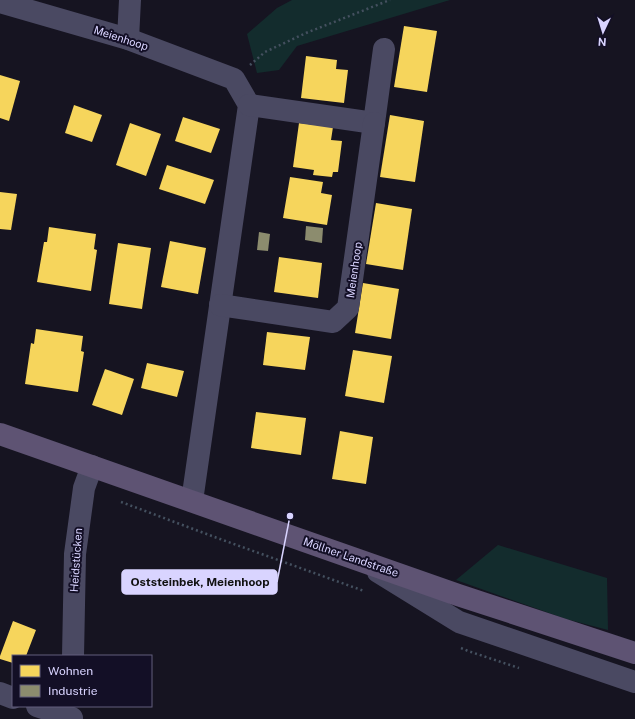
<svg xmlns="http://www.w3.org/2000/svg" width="635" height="719" font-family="'Public Sans',sans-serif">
<rect width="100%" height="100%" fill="#161421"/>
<g fill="#132c2d">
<path d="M292 0H450L297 46 279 70 257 73 247 34 277 8Z"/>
<path d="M498 545 607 578 608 630 566 619 456 580Z"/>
</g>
<g fill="#f6d55c">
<path d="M404 26 437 31 427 92 394 87Z"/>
<path d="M306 56 337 60 336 69 348 70 344 103 301 98Z"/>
<path d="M0 75 20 81 9 121 0 118Z"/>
<path d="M74 105 102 115 92 142 65 133Z"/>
<path d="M390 115 424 121 415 182 380 177Z"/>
<path d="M183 117 220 129 211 153 175 141Z"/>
<path d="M130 123 161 134 146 176 116 165Z"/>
<path d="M299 123 333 127 331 140 342 141 338 172H333L332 177 313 175 314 170 293 167Z"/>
<path d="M167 165 214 180 205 204 159 189Z"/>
<path d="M290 177 323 182 321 193 332 195 327 225 283 218Z"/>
<path d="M0 192 17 194 11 230 0 229Z"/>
<path d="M376 203 412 209 403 270 366 264Z"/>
<path d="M49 227 96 234 94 249 97 250 91 291 37 282 44 242H47Z"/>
<path d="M170 241 206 248 198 294 161 287Z"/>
<path d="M118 243 151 248 142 309 109 304Z"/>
<path d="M279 257 322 263 318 298 274 292Z"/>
<path d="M363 283 399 289 391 339 355 333Z"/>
<path d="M36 329 83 336 81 351 84 352 78 392 25 384 31 343 34 344Z"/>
<path d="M267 332 310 337 305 370 263 365Z"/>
<path d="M353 350 392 356 384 403 345 396Z"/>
<path d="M147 363 184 371 177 397 141 388Z"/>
<path d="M105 369 134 379 122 415 92 405Z"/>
<path d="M256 412 306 418 301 455 251 448Z"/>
<path d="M340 431 373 437 366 484 332 479Z"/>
<path d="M13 621 36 630 26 656H13V663L0 659V656Z"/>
</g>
<g fill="#8c8c6e">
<path d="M306 226 323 228 322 243 305 240Z"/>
<path d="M259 232 270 234 268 251 257 250Z"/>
</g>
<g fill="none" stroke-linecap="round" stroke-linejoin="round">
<g stroke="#44505f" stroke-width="2.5" stroke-dasharray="2 3" stroke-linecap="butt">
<path d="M250 65 265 52 306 33 390 0"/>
<path d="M121 502 220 539 364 591"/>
<path d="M461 648 468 651 519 668"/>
</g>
<g stroke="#4a4962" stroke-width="22">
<path d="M0 2 128 39 234 79 249 105 192 501"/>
<path d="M128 39 130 0"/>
<path d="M249 105 374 123 384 49"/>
<path d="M220 305 333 322 348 308 374 123"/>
<path d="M378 572 459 622 635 682"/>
<path d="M73 656 75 554 84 488 92 466"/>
<path d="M0 693 13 698"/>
<path d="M37 706 72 718"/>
</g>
<path stroke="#5e5373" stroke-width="22" d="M0 434 458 595 635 653"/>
</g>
<g text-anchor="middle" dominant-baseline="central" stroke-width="4" stroke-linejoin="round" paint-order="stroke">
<g font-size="11" fill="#d9d4ff" stroke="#130f26">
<text transform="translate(121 38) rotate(18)">Meienhoop</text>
<text transform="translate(354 270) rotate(-82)">Meienhoop</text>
<text transform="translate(351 557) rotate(19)">Möllner Landstraße</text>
<text transform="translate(76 560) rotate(-86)">Heidstücken</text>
</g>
</g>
<path fill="none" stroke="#d9d4ff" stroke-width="1.5" d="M290 516L277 582"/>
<circle fill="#d9d4ff" stroke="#130f26" stroke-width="1.5" cx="290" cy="516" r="4"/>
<rect fill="#d9d4ff" stroke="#d9d4ff" stroke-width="1.5" x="122" y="570" width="155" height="24" rx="4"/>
<g font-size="12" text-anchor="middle" font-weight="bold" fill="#111">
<text x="200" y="586">Oststeinbek, Meienhoop</text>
</g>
<rect x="12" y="655" width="140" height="52" fill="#130f26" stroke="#625e7d"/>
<rect x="20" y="665" width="20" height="12" fill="#f6d55c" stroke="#625e7d"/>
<text x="48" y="675" font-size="12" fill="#d9d4ff">Wohnen</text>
<rect x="20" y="685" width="20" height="12" fill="#8c8c6e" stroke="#625e7d"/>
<text x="48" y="695" font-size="12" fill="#d9d4ff">Industrie</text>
<g transform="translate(603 32) rotate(184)" stroke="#130f26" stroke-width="3" paint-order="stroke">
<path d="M0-3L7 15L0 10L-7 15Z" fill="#d9d4ff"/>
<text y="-6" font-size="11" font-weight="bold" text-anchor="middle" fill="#d9d4ff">N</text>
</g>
</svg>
